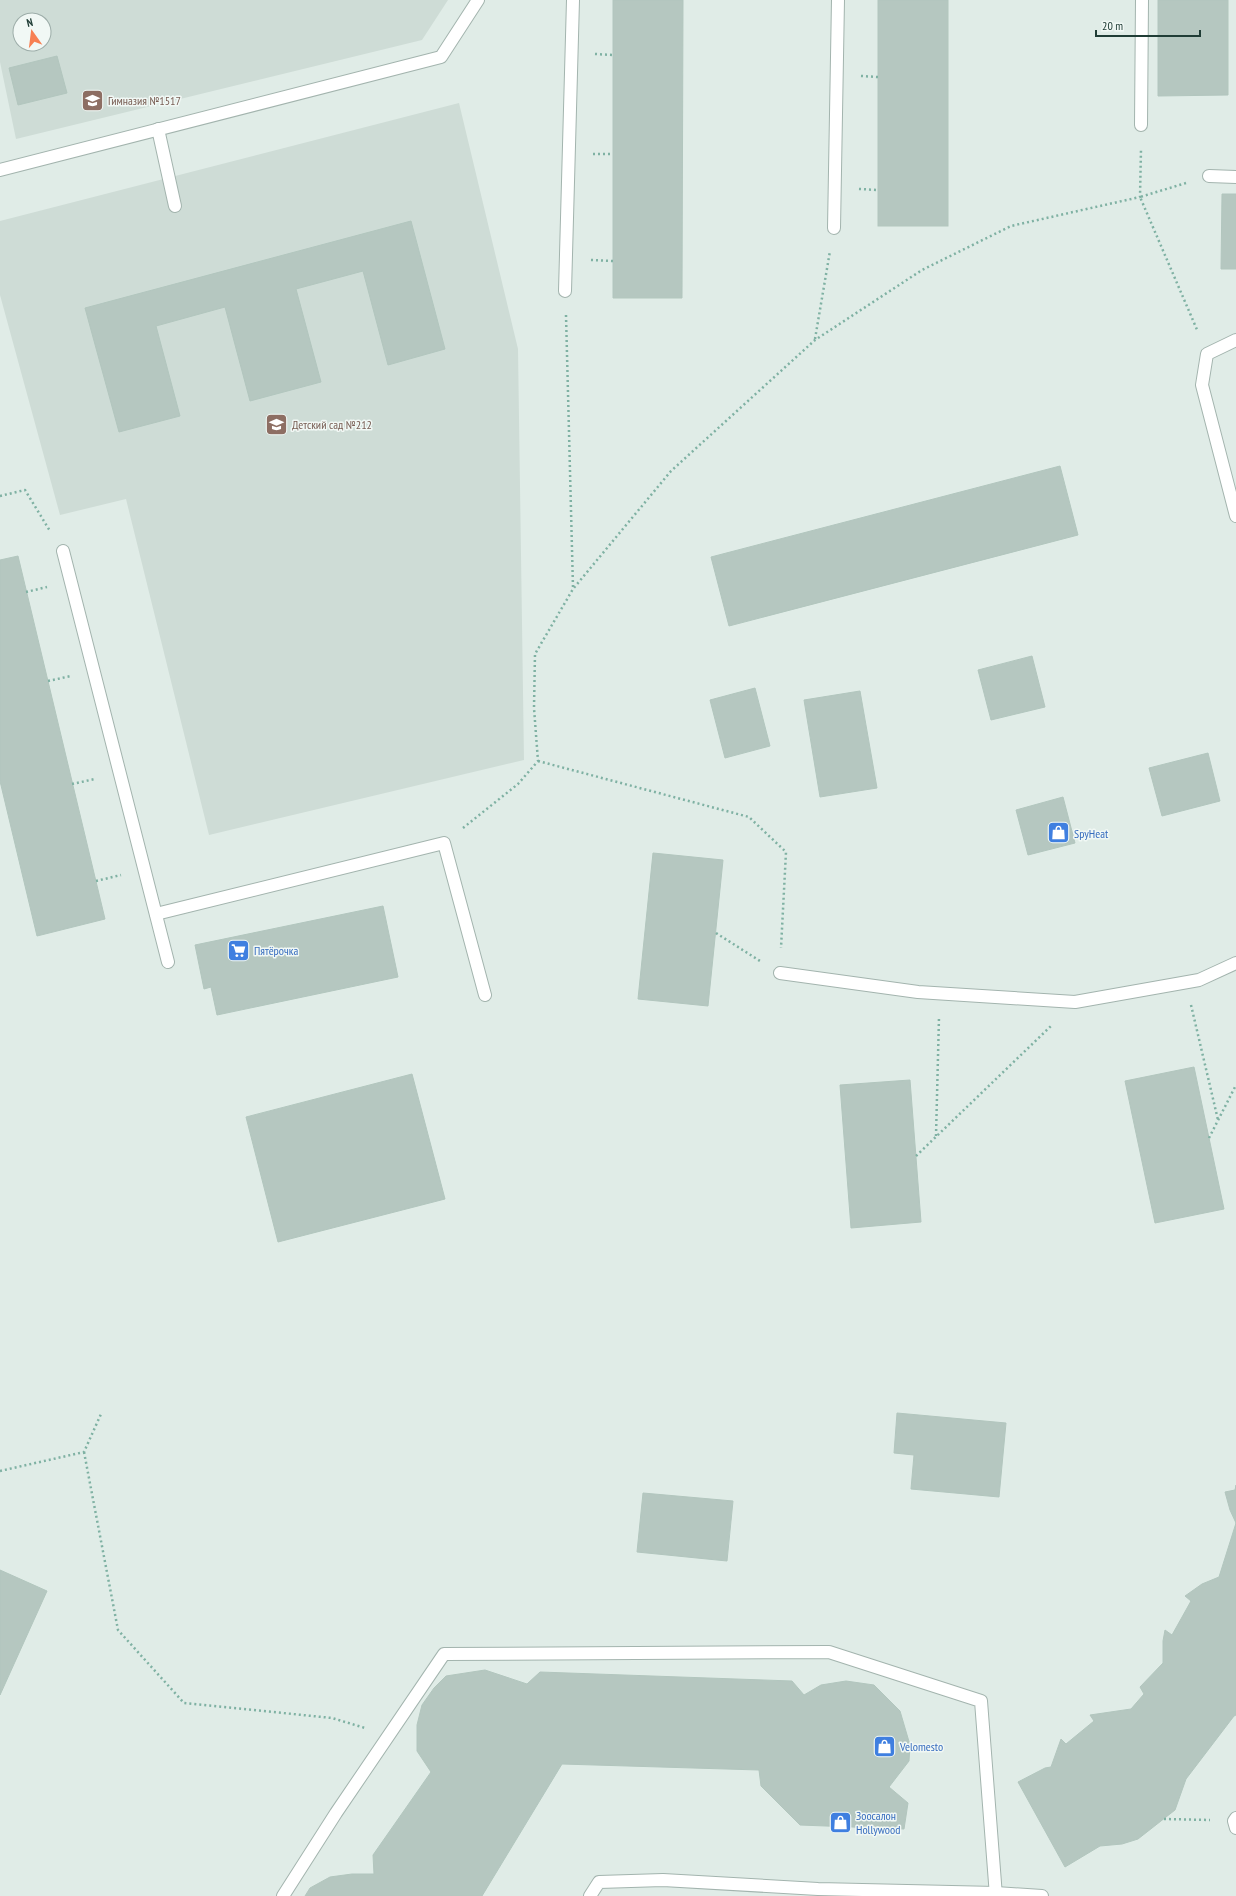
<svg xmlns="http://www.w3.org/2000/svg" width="1236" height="1896" font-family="'PT Sans Narrow',sans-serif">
<rect width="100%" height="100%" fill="#e0ece7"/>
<g fill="#cedcd6" fill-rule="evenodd">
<path d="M0 0H448L422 40 16 139 0 62ZM20 20H44V44H20Z"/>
<path d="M459 103 518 349 524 760 209 835 126 499 60 515 0 295V221Z"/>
</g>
<g fill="#b5c7c0" stroke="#b2c6be">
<path d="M613 0H683L682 298H613Z"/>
<rect x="878" y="0" width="70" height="226"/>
<path d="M1158 0H1228V95L1158 96Z"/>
<path d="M57 56 67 93 18 105 9 68Z"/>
<path d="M1222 194H1236V269H1221Z"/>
<path d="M411 221 445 349 388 365 363 271 296 289 321 382 250 401 225 307 156 326 180 416 119 432 85 308Z"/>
<path d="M1060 466 1078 535 729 626 711 557Z"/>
<path d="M18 556 105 919 37 936 0 781V560Z"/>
<path d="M1032 656 1045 707 991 720 978 670Z"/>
<path d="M755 688 770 746 725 758 710 700Z"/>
<path d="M860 691 877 788 820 797 804 700Z"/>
<path d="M1208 753 1220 801 1162 816 1149 768Z"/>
<path d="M1063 797 1075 843 1028 855 1016 810Z"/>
<path d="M653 853 723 860 708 1006 638 999Z"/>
<path d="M383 906 398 977 217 1015 211 987 204 989 195 945Z"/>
<path d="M1194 1067 1224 1209 1155 1223 1125 1081Z"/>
<path d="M412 1074 445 1199 278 1242 246 1117Z"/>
<path d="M910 1080 921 1222 851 1228 840 1085Z"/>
<path d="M897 1413 1006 1423 999 1497 911 1489 914 1455 894 1453Z"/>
<path d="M1236 1485V1523L1230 1510 1225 1492 1235 1490Z"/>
<path d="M643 1493 733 1501 727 1561 637 1552Z"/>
<path d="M1236 1523V1715L1234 1716 1186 1779 1175 1810 1138 1839 1122 1844 1100 1846 1065 1867 1018 1782 1045 1768 1051 1767 1061 1739 1066 1744 1094 1721 1090 1715 1131 1709 1144 1694 1140 1687 1163 1663V1641L1165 1630 1172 1635 1191 1601 1185 1596 1202 1584 1219 1577Z"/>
<path d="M0 1570 47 1591 0 1695Z"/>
<path d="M485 1670 527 1684 540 1672 792 1681 804 1695 821 1685 846 1681 874 1685 900 1711 910 1745 909 1761 889 1787 908 1803 904 1829 800 1825 761 1786 759 1770 562 1764 482 1896H305L310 1888 330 1877 352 1874H374L373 1855 431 1772 417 1751V1725L422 1705 434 1688 446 1676Z"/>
</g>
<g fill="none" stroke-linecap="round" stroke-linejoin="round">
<defs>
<g id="minor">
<path d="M1141 125 1142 0"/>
<path d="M158 129 175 206"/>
<path d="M0 170 441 57 478 0"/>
<path d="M1209 176 1236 177"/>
<path d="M834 228 838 0"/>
<path d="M565 291 573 0"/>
<path d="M1236 340 1207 354 1202 385 1236 516"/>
<path d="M63 551 168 962"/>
<path d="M156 914 444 843 485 995"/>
<path d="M780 973 918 992 1075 1002 1199 980 1236 963"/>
<path d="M1236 1818 1234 1821 1236 1828"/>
<path d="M283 1896 336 1813 444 1654 829 1652 981 1701 996 1896"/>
<path d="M590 1896 599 1882 663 1880 818 1889 996 1893 1042 1896"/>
</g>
</defs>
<use href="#minor" stroke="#a3b4ae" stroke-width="14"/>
<g stroke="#7fb1a3" stroke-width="2.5" stroke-dasharray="2 3" stroke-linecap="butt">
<path d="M595 54 613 55"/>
<path d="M861 76 878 77"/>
<path d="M593 154H613"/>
<path d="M1186 183 1140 197 1198 332"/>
<path d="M859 189 878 190"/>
<path d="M591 260 613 261"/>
<path d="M566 315 573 588"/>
<path d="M815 339 830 251"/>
<path d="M0 496 25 490 50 531"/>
<path d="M26 592 47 587"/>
<path d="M48 681 71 676"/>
<path d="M538 761 749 817 786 852 781 948"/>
<path d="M72 784 95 779"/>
<path d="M463 828 518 784 538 761 534 708 535 654 573 589 671 471 815 340 922 270 1011 226 1140 197 1141 149"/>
<path d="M96 881 121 875"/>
<path d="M716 933 760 961"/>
<path d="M1191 1005 1218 1120"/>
<path d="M936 1136 939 1017"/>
<path d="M1209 1138 1236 1085"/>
<path d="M916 1156 1051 1026"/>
<path d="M84 1452 118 1630 184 1703 332 1718 365 1728"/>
<path d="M0 1471 84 1452 101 1414"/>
<path d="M1164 1819 1210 1820"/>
</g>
<use href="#minor" stroke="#fff" stroke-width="12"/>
</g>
<defs>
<symbol id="school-square" viewBox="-11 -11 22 22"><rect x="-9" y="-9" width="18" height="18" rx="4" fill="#8d6e63" stroke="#f1f8f5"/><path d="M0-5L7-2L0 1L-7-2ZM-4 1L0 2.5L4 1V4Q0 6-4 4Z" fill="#fff"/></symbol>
<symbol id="shop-square" viewBox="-11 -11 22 22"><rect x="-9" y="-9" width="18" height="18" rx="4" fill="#3f7fe0" stroke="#f1f8f5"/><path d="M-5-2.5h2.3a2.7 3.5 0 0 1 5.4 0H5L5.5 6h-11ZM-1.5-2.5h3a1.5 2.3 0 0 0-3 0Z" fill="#fff"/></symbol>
<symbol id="supermarket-square" viewBox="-11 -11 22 22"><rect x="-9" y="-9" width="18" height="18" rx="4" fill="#3f7fe0" stroke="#f1f8f5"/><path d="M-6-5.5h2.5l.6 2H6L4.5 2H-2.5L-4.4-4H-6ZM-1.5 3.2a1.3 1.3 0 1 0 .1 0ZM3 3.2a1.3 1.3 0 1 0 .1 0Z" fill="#fff"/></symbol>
</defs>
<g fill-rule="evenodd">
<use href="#school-square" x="80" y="88" width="25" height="25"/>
<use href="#school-square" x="264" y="412" width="25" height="25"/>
<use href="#shop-square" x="1046" y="820" width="25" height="25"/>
<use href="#supermarket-square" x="226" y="938" width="25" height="25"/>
<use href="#shop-square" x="872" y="1734" width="25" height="25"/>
<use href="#shop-square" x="828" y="1810" width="25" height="25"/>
</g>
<g text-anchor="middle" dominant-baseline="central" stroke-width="3" stroke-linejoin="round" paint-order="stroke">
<g font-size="12" fill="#785e54" stroke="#f1f8f5" text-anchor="start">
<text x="108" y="100">Гимназия №1517</text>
<text x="292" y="424">Детский сад №212</text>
</g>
<g font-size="12" fill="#366cbe" stroke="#f1f8f5" text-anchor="start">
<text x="1074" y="833">SpyHeat</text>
<text x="254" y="950">Пятёрочка</text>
<text x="900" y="1746">Velomesto</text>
<text x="856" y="1815">Зоосалон<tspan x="856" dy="14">Hollywood</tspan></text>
</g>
</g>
<g transform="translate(32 32) rotate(346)"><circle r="19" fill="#f1f8f5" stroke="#9dada9"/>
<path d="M0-3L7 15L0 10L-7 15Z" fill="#f78053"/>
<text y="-6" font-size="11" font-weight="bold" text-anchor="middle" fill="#203d36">N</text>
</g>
<path d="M1096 30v6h104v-6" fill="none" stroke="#203d36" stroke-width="2"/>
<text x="1102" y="30" font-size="12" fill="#203d36" stroke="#f1f8f5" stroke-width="3" paint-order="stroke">20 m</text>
</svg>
